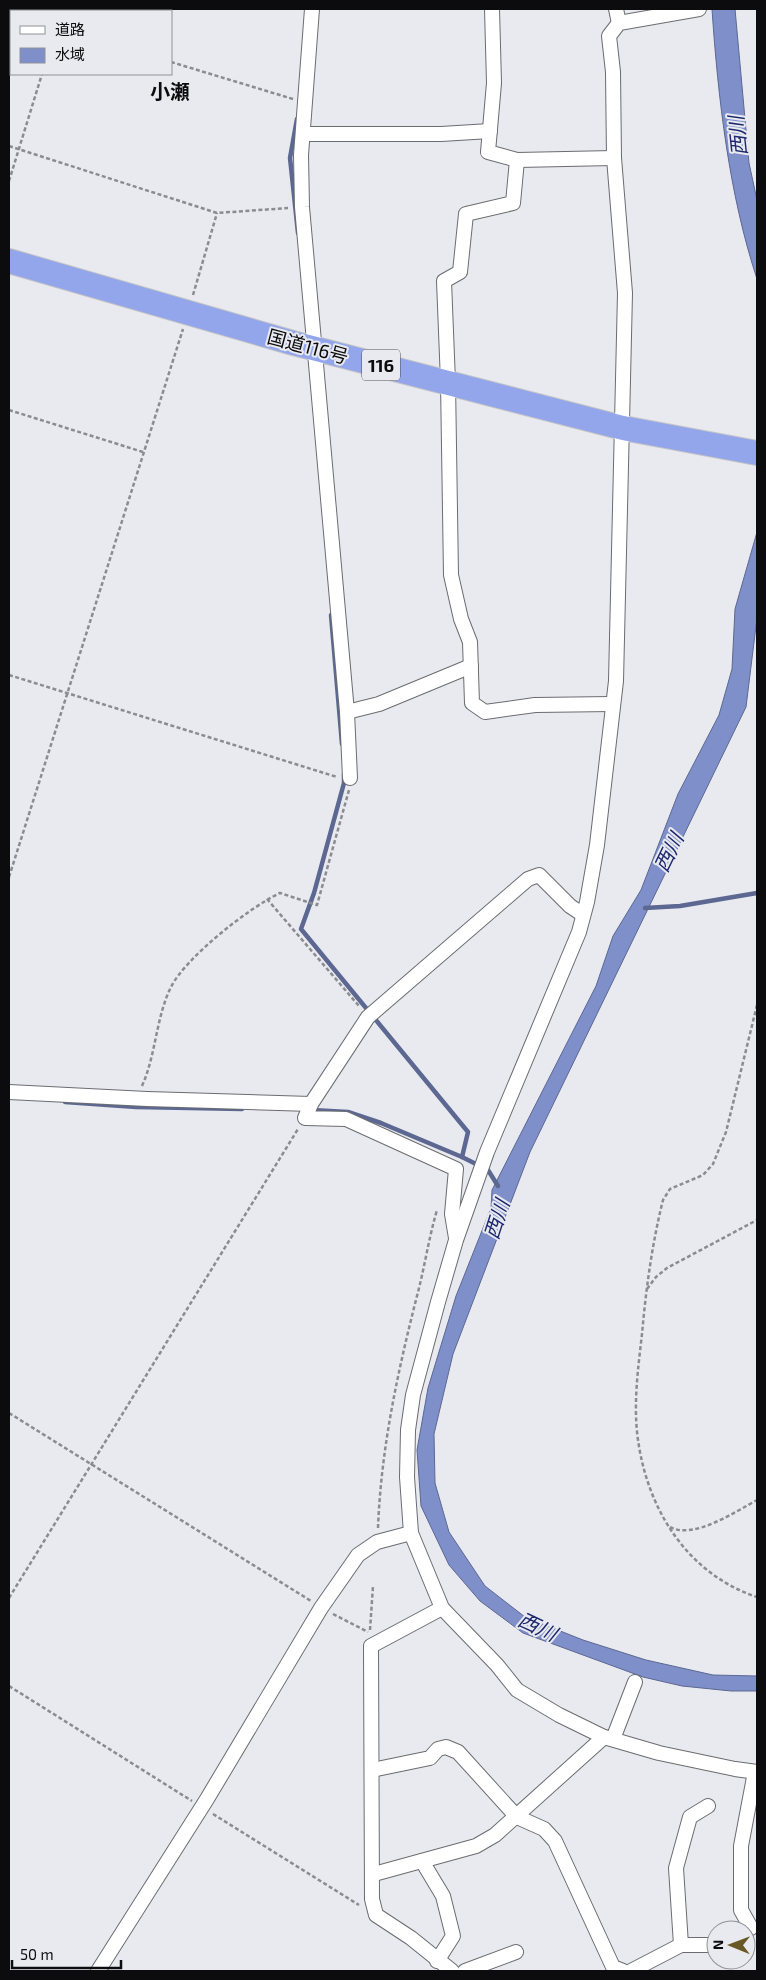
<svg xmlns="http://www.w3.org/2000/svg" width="766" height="1980" font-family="'Exo 2','Noto Sans JP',sans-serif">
<rect width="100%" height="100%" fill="#e9eaf0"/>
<g fill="#7e8fc9" stroke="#5c6891">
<path d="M712 9H735L749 163 757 200V279C729 194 718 98 712 9Z"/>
<path d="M757 532V618L746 707 530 1152 453 1354 434 1434 435 1483 449 1532 485 1586 525 1617 583 1640 646 1660 713 1675 757 1676V1691H731L682 1686 643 1677 523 1633 480 1601 449 1565 421 1506 417 1450 428 1388 456 1296 491 1208 492 1190 596 986 613 936 641 890 678 794 719 715 732 669 735 609Z"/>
</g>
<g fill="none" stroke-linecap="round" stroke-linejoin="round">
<g stroke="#5c6891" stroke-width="4.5">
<path d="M297 119 290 158 298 233"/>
<path d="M331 615 342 744"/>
<path d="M344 774V783L314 893 301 929 468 1132 462 1157"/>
<path d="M645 908 680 906 757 893"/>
<path d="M65 1102 136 1107 242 1109"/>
<path d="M312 1110 348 1112 381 1123 462 1157 488 1170 498 1186"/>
</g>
<defs>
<g id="street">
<path d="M312 9 301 155 302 207 347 712 350 778"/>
<path d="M492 9 494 83 488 152 517 160 614 158"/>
<path d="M616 9 619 23"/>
<path d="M699 9 619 23 609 36 613 72 614 158 625 293 616 681 597 845 587 902 579 932 487 1152 456 1240 438 1302 413 1395 408 1430 407 1477 411 1533 442 1608 497 1665 517 1690 559 1715 604 1737 659 1753 735 1769 757 1772"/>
<path d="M303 134H441L490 131"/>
<path d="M517 160 513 203 466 214 460 272 444 281 448 382 451 575 461 619 470 642 472 703 485 712 535 705 612 704"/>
<path d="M347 712 379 704 471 666"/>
<path d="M9 1092 147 1099 311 1104"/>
<path d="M456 1238 452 1214 456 1169 346 1119 305 1118 311 1104 368 1017 528 879 539 875 570 906 582 914"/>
<path d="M442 1608 371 1646 372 1899 376 1915 411 1938 452 1971"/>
<path d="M613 1739 635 1682"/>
<path d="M372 1770 430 1758 438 1749 446 1747 458 1752 517 1817 544 1829 555 1841 613 1967 623 1971"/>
<path d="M422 1861 443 1896 453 1936 437 1961"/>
<path d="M374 1874 476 1846 495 1835 604 1737"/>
<path d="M751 1928 741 1910V1846L755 1772"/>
<path d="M681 1945 676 1868 690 1817 708 1806"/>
<path d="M98 1971 207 1799 321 1608 358 1555 377 1542 411 1533"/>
<path d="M465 1971 516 1952"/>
<path d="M631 1971 681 1945H716"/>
</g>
<path id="highway" d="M9 261 293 343 623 428 757 453"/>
</defs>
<use href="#street" stroke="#6b6c71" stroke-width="16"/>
<use href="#highway" stroke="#c5c5c5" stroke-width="26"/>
<g stroke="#8b8c90" stroke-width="2.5" stroke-dasharray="4 2.5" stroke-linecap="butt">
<path d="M62 11 63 9"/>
<path d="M171 62 293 99"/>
<path d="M9 146 217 213 288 208"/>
<path d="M9 181 42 74"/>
<path d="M193 295 217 213"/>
<path d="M9 410 143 452"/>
<path d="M9 675 337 777"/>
<path d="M9 877 183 329"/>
<path d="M267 899 359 1006"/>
<path d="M757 1005 726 1132 713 1164 703 1175 670 1189 663 1200C652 1244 646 1289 642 1334 638 1369 633 1405 638 1440 648 1511 688 1574 757 1597"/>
<path d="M142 1086C156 1055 156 1017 171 987 186 957 250 907 280 893L317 905 349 790"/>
<path d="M647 1289 656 1277 667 1268 757 1220"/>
<path d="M9 1413 311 1601"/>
<path d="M670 1527C693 1540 735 1512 757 1500"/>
<path d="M378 1528C381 1448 398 1370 418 1292 425 1265 429 1237 437 1210"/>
<path d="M9 1598 298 1129"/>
<path d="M333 1614 368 1632"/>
<path d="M370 1630 373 1586"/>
<path d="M9 1686 192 1801"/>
<path d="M213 1814 359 1905"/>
</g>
<use href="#street" stroke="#fff" stroke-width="14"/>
<use href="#highway" stroke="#93a6eb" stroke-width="24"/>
</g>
<g text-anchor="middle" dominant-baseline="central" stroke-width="4" stroke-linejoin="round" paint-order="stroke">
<rect fill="#e9eaf0" stroke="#4e4f52" stroke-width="1" x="362" y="349.5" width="38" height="31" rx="4"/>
<g font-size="18" font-weight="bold" fill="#0c0c0e">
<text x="381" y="365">116</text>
</g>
<g font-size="19" fill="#0c0c0e" stroke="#e9eaf0">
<text transform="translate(308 346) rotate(15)">国道116号</text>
</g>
<g font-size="20" font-weight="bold" fill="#0c0c0e" stroke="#e9eaf0">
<text x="170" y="91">小瀬</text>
</g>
<g font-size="20" font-style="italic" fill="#1e286d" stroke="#e9eaf0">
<text transform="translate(737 136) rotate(-96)">西川</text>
<text transform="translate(668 852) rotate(-64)">西川</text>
<text transform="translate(496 1219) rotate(-72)">西川</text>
<text transform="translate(538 1626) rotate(25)">西川</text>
</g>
</g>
<rect width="766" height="1980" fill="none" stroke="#0c0c0e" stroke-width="20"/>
<rect x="10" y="10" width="162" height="65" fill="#e9eaf0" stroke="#919196"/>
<rect x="20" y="26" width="25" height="8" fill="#ffffff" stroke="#919196"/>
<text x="55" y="35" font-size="15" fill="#0c0c0e">道路</text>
<rect x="20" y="48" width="25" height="15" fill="#7e8fc9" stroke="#919196"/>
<text x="55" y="60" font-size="15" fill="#0c0c0e">水域</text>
<g transform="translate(731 1945) rotate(271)"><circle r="24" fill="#e9eaf0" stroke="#919196"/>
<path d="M0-4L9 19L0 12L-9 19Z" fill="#685825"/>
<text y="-8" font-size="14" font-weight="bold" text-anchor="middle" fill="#0c0c0e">N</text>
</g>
<path d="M12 1960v8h109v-8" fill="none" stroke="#0c0c0e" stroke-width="2.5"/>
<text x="20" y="1960" font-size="15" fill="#0c0c0e" stroke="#e9eaf0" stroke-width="4" paint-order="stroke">50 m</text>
</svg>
